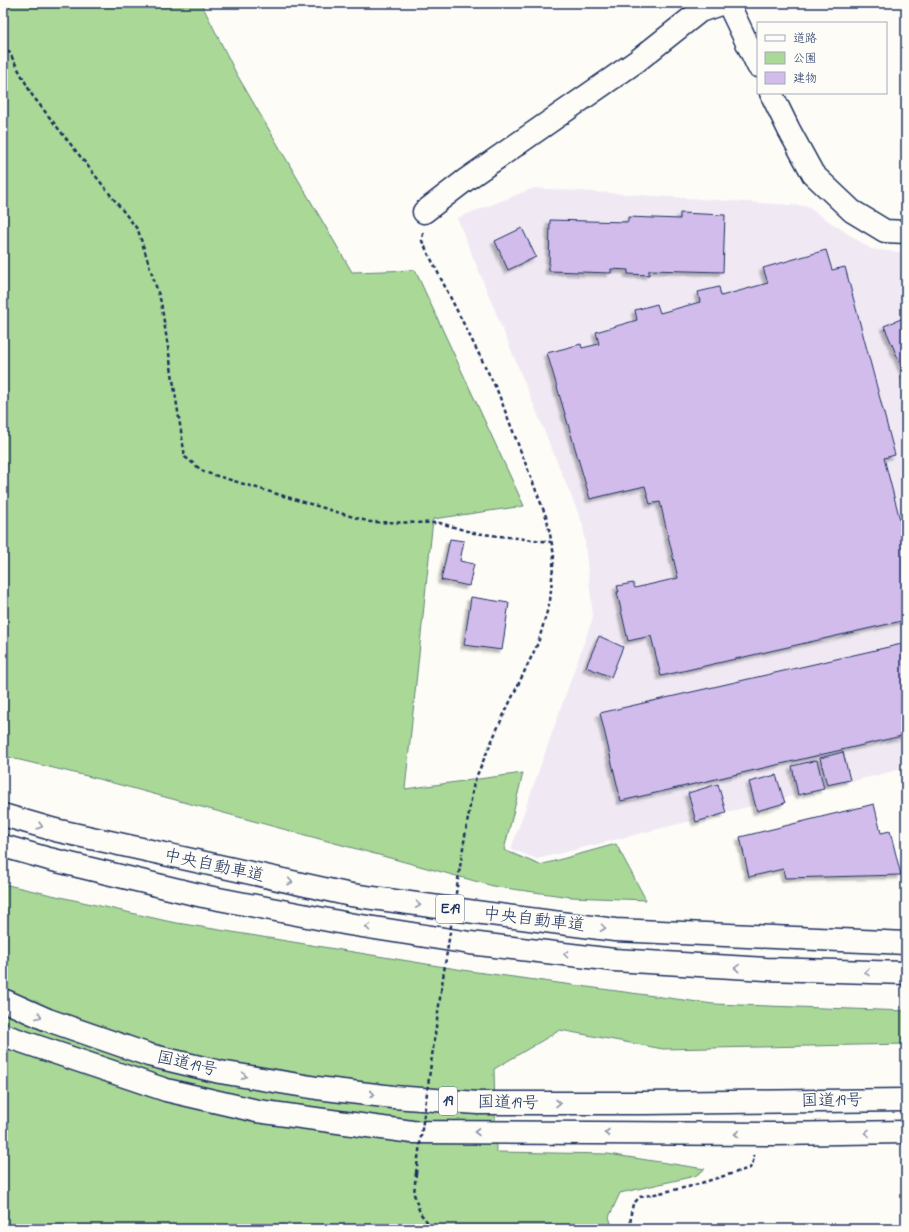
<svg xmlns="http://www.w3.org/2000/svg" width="909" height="1232" font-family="'Indie Flower','Klee One',sans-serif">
<defs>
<filter id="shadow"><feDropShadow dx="-3.5" dy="3.5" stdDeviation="1" flood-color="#0004"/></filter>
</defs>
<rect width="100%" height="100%" fill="#fdfcf7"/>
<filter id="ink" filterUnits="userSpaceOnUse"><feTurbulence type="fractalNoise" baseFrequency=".025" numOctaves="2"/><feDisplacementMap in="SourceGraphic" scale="8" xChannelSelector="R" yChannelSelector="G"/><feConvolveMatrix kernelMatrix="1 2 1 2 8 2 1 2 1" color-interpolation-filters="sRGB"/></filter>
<g filter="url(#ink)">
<path fill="#f0e9f4" d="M534 188 806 206 871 249 906 253V768L537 859 511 849 593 617 583 525 457 218Z"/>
<g fill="#aad897" stroke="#62847a">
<path d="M3 3H201L236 73 352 272 415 270 524 506 433 519 405 789 523 773 504 850 540 865 616 844 646 900 571 897 497 887 91 777 3 756Z"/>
<path d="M3 884 171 922 469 971 713 1004 906 1011V1044L663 1049 560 1030 494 1069 496 1152 608 1154 705 1169 695 1176 620 1193 609 1217 613 1229H3Z"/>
</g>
<g fill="#d1bcec" stroke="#1b2f5e" filter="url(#shadow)">
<path d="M680 213 725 215 723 272 649 270V275L628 274V270L611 269V273L549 271 550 220 628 222V217L680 219Z"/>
<path d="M522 228 536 257 508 270 495 241Z"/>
<path d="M826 250 832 270 845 267 895 455 884 458 906 543V620L661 676 651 636 628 641 617 592H619L617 586 633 583 635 588 678 578 660 502 650 504 645 486 590 499 547 353 581 344 582 348 599 344 596 332 637 320 635 310 657 304 660 313 700 302 698 292 719 287 721 296 768 283 763 268Z"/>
<path d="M906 317V377L884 326Z"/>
<path d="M450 539 464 541 460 561 474 564 469 586 441 580Z"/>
<path d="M471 597 509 603 502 650 464 645Z"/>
<path d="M599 636 623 647 611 677 586 667Z"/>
<path d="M906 643V735L621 801 600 713Z"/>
<path d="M843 752 850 780 827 785 820 758Z"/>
<path d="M817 760 824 789 798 795 792 766Z"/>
<path d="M776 775 785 803 757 811 749 782Z"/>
<path d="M718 784 726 813 696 822 688 793Z"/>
<path d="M874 804 881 833 890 831 901 875 785 878 783 869 749 877 740 837Z"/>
</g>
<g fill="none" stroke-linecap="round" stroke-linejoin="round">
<defs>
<g id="minor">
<path d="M728 3 758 66"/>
<path d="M771 93 789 130 813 174 852 211 885 231 906 232"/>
<path d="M424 212 467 179 637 61 700 11 723 3"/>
</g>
<g id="highway">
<path d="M3 815 55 830 351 895 475 912 615 930 906 943"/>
<path d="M3 846 49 859 203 896 349 924 470 943 614 960 766 969 906 973"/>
<path d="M3 1000 48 1020 149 1055 220 1072 317 1088 393 1097 478 1103H646L906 1100"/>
<path d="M3 1035 166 1090 257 1111 412 1132 775 1134 906 1132"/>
</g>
</defs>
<use href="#minor" stroke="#1b2f5e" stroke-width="25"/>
<use href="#highway" stroke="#1b2f5e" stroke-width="25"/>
<g stroke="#1b2f5e" stroke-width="2.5" stroke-dasharray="4 3" stroke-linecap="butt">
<path d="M3 37 7 48 32 95 138 230 161 302 185 457 204 472 370 522 440 523 474 533 551 542"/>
<path d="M423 233 422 241 497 390 547 519 554 555 550 601 538 643 498 727 474 782 462 854"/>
<path d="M433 1049 441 991"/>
<path d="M416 1173 414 1194 420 1213 433 1229"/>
<path d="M630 1229 631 1213 633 1204 640 1197 688 1187 750 1168 754 1159 753 1155"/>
</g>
<use href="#minor" stroke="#fdfcf7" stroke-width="22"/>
<use href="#highway" stroke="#fdfcf7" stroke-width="22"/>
<g stroke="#1b2f5e" stroke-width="2.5" stroke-dasharray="4 3" stroke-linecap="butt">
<path d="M441 991 462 854"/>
<path d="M416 1173 433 1049"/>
</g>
</g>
<defs><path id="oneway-chevron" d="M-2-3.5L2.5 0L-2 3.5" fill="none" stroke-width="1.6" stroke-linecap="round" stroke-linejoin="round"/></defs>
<g stroke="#8c96aa">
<use href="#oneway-chevron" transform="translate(40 826) rotate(16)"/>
<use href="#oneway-chevron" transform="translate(290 882) rotate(12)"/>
<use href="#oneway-chevron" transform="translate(418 905) rotate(8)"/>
<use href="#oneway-chevron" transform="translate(368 927) rotate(-171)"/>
<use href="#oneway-chevron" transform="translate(603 928) rotate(7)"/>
<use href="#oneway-chevron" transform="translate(566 954) rotate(-173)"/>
<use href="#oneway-chevron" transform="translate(737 968) rotate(-176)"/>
<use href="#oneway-chevron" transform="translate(867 972) rotate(-179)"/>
<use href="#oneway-chevron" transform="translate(39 1016) rotate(23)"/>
<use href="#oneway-chevron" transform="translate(244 1076) rotate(10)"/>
<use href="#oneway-chevron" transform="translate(372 1094) rotate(6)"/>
<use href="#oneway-chevron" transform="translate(558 1103)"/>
<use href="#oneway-chevron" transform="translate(477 1132) rotate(-180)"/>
<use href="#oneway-chevron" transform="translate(607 1133) rotate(-180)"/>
<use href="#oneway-chevron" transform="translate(867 1133) rotate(179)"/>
<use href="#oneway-chevron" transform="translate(737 1134) rotate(-180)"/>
</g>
</g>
<g text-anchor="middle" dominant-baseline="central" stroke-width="3" stroke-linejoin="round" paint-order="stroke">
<g fill="#fdfcf7" stroke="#5f6c8c" stroke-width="1">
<rect x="436" y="895" width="28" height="28" rx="3"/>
<rect x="439" y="1087" width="18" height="28" rx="3"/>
</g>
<g font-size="16" font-weight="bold" fill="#1b2f5e">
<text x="450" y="909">E19</text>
<text x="448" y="1101">19</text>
</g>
<g font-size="17" fill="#1b2f5e" stroke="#fdfcf7">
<text transform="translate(214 866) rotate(12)">中央自動車道</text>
<text transform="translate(534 920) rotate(7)">中央自動車道</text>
<text transform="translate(187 1064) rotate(13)">国道19号</text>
<text transform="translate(832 1101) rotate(-1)">国道19号</text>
<text transform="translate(508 1103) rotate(1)">国道19号</text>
</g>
</g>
<rect width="909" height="1232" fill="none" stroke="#fdfcf7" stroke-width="16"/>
<rect x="8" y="8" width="893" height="1216" fill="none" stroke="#1b2f5e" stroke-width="1.5" filter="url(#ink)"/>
<rect x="757" y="22" width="130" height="72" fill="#fdfcf7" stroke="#a3aaba"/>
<rect x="765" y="35" width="20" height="6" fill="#fdfcf7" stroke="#a3aaba"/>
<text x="793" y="42" font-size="12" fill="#1b2f5e">道路</text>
<rect x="765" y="52" width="20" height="12" fill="#aad897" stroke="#a3aaba"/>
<text x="793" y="62" font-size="12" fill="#1b2f5e">公園</text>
<rect x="765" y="72" width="20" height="12" fill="#d1bcec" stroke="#a3aaba"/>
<text x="793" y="82" font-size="12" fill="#1b2f5e">建物</text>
</svg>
